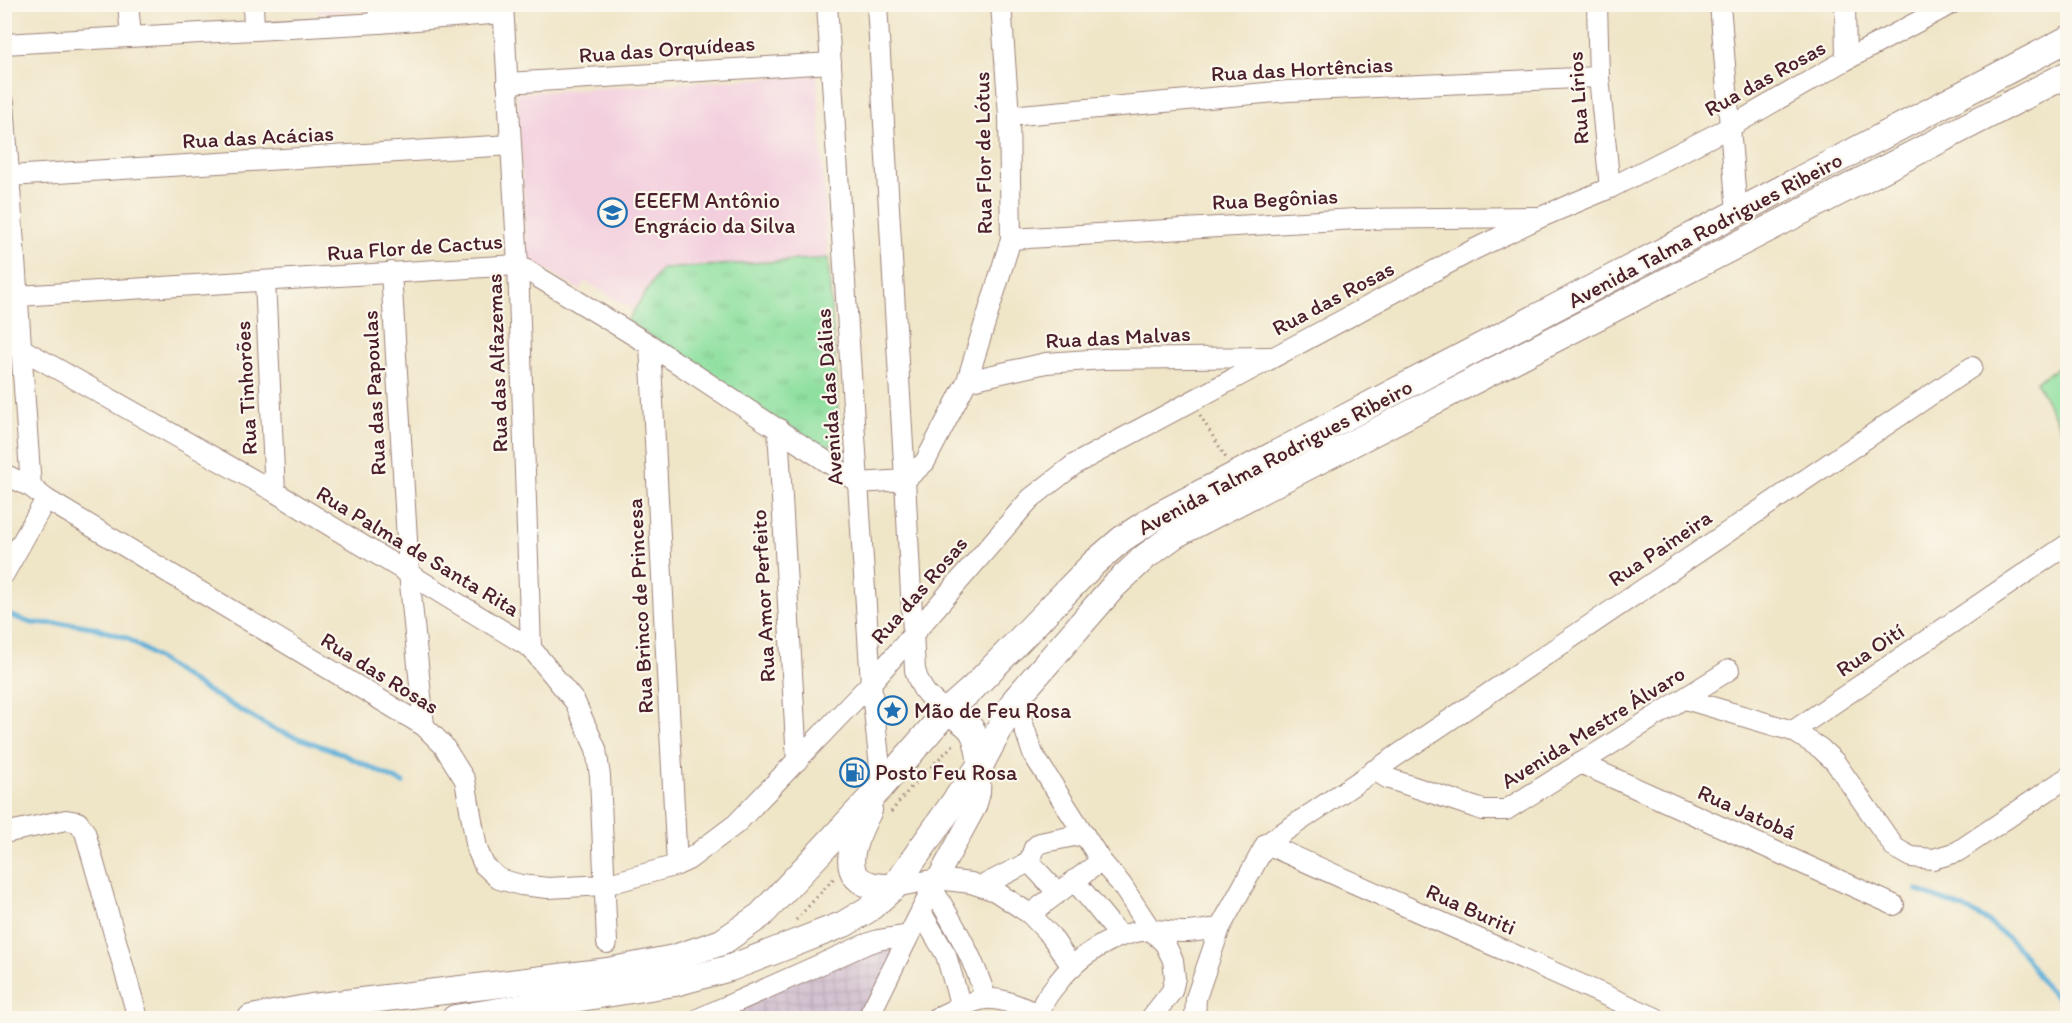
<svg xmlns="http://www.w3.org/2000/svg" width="2072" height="1023" font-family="Itim,sans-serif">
<defs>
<pattern id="industrial-grid" width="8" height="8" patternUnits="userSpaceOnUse" patternTransform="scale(1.5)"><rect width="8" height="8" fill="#cfbdce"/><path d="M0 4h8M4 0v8" fill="none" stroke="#b3a2b1"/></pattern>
<pattern id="park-tufts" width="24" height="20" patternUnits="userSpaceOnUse" patternTransform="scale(1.5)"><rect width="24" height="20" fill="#8fe0a0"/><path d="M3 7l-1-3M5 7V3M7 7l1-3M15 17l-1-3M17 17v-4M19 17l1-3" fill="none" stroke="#7dc08a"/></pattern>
</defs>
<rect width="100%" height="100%" fill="#fbf7ec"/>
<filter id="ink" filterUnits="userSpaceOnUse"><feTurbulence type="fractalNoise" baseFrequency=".0167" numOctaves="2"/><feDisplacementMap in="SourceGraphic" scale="12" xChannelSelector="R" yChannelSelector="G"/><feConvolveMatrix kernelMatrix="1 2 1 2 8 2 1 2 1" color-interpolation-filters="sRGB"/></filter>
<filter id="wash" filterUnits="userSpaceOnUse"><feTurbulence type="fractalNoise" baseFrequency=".008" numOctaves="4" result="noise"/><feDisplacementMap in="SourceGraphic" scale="24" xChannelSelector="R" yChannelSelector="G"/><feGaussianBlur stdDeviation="1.35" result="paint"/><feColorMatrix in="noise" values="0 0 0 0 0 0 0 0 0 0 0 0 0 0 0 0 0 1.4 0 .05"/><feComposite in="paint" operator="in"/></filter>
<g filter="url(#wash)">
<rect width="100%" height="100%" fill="#efe5c7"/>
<g fill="#f3cfde">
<path d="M316 5H363V10L317 13Z"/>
<path d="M817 75 828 258 661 269 633 310 585 281 580 290 527 257 517 93Z"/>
</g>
<path fill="url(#industrial-grid)" d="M888 932 901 945 864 1018H694Z"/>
<path fill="#8fe0a0" stroke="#6c8066" stroke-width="1.5" d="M2067 362V440L2036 381Z"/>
<path fill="url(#park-tufts)" stroke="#6c8066" stroke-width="1.5" d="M828 258 839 428 837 440 829 446H819L627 321 661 269Z"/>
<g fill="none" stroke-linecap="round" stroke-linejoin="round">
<g stroke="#5baed7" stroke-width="5">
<path d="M4 613 31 623 74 624 92 627 127 638 202 688 273 729 338 752 403 783"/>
<path d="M1917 890C1940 901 1967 906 1988 922 1998 930 2011 939 2019 949 2035 968 2044 993 2068 1003"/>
</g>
</g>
</g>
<g filter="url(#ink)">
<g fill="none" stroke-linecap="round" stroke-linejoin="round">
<defs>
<g id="minor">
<path d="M128 4 131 36"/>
<path d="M253 4 254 29"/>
<path d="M378 4 379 23"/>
<path d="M503 4 518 265 531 648"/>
<path d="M827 4 871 683 882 786"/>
<path d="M877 4 905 480 915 670C921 692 929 698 947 711"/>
<path d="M1597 4 1599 77 1610 188"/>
<path d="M1720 4 1737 213"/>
<path d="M1845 4 1846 60"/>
<path d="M4 44 379 23 503 13"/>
<path d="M507 83 831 63"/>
<path d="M4 103 31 487"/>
<path d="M1009 116 1288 91 1599 77"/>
<path d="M9 176 511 145"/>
<path d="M1011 239 1356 219 1536 217"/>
<path d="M391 272 409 573 424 726"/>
<path d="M265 281 275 492"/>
<path d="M18 296 518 265 650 345 859 483"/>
<path d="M4 342 22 349 275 492 531 648 575 702 596 749 600 776 607 943"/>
<path d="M650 345 677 865"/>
<path d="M967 381 1046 363 1104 359 1271 357"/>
<path d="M778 428 797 761"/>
<path d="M4 474 31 487 46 499 424 726 443 745 465 780 477 849 484 865 499 879 521 885 548 888 605 885 677 865 688 860 736 824 871 683 1030 499 1075 464 1473 250 1541 217 1610 188 1730 127 1846 60 1951 4"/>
<path d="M859 483 905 480 925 462 967 381 1011 239 1009 116 1001 4"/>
<path d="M4 574 46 499"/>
<path d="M1685 699 1793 731 2068 544"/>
<path d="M1015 700 1033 754 1101 861 1121 884 1151 930 1165 944 1173 960 1175 978 1172 991 1151 1018"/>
<path d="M1793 731 1820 748 1835 762 1895 848 1911 857 1933 859 1957 852 2068 777"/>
<path d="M1580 763 1894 905"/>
<path d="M1374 770 1387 778 1483 810H1506L1729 670"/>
<path d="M4 833 66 820 78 822 85 832 138 1018"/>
<path d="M1266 844 1656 1018"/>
<path d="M1029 862 1058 893"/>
<path d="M1074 880 1120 936"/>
<path d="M982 886 1029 862 1034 848 1040 843 1084 834"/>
<path d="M894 887 937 879 971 883 995 891 1030 914 1101 861"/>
<path d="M932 888C954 924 974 958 986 999"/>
<path d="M921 912 946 955 961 1007"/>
<path d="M1030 914 1051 936 1072 967"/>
<path d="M700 1018 864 945 878 940 909 935"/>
<path d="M868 1018 937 879 976 807 980 793 981 764"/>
<path d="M936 1018C951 1011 969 1001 985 999 1003 997 1025 1009 1041 1015"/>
<path d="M1043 1018C1037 1007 1048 995 1055 986 1077 956 1114 932 1151 930 1162 930 1173 932 1184 932 1196 932 1208 929 1220 928"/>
<path d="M1195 1018 1196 998 1220 928 1266 844 1972 367"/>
</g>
<g id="major">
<path d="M947 711C975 728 976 731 981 764"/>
<path d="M869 810C858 832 834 875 871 885 878 887 887 887 894 887"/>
<path d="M251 1018 312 1007 608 971 674 958 722 942 761 915 882 786 947 711 973 688 1094 563 1122 539 1157 516 2068 39"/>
<path d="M455 1018 675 983 730 968 777 950 844 924 869 909 894 887 981 764 1015 700 1114 586 1145 557 1175 535 2068 74"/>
</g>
</defs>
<use href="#minor" stroke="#9c8279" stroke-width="22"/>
<use href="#major" stroke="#9c8279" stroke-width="28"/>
<g stroke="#9c8279" stroke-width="3" stroke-dasharray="1.5 4.5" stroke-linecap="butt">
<path d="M1200 415 1226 458"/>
<path d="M891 812 912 786 956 742"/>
<path d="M796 920 834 878"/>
</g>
<use href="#minor" stroke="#fff" stroke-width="20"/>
<use href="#major" stroke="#fff" stroke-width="26"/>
</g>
</g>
<defs>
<symbol id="school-ring" viewBox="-11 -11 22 22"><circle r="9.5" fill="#fbf7ec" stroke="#1f6fb2" stroke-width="1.5"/><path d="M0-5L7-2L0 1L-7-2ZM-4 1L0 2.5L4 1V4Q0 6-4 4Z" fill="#1f6fb2"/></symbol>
<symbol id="sight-ring" viewBox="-11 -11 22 22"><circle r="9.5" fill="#fbf7ec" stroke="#1f6fb2" stroke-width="1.5"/><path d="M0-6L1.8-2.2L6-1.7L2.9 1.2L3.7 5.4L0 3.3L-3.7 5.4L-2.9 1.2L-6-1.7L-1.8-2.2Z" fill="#1f6fb2"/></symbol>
<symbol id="fuel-ring" viewBox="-11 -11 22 22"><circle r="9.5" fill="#fbf7ec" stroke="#1f6fb2" stroke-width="1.5"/><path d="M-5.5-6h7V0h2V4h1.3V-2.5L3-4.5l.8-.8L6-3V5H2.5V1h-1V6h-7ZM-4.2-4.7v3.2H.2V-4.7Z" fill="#1f6fb2"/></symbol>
</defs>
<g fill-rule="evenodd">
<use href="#school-ring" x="596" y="196" width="33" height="33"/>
<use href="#sight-ring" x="876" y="694" width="33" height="33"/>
<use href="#fuel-ring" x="838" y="756" width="33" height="33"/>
</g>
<g text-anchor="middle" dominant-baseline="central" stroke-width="4.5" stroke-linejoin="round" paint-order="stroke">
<g font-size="22" fill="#4a1f2b" stroke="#fbf7ec">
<text transform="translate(667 49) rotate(-4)">Rua das Orquídeas</text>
<text transform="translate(1302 69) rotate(-3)">Rua das Hortências</text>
<text transform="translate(1765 78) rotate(-29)">Rua das Rosas</text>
<text transform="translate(1578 98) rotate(-94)">Rua Lírios</text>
<text transform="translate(258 137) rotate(-3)">Rua das Acácias</text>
<text transform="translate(983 153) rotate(-91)">Rua Flor de Lótus</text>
<text transform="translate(1275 199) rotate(-3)">Rua Begônias</text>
<text transform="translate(1705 230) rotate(-28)">Avenida Talma Rodrigues Ribeiro</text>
<text transform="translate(415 247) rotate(-4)">Rua Flor de Cactus</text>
<text transform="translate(1333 298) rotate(-28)">Rua das Rosas</text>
<text transform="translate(1118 337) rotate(-3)">Rua das Malvas</text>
<text transform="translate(497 363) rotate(-92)">Rua das Alfazemas</text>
<text transform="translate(246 388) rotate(-93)">Rua Tinhorões</text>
<text transform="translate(374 393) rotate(-93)">Rua das Papoulas</text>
<text transform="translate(829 397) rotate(-94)">Avenida das Dálias</text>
<text transform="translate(1275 457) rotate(-28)">Avenida Talma Rodrigues Ribeiro</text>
<text transform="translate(1660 548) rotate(-34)">Rua Paineira</text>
<text transform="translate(418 551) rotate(31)">Rua Palma de Santa Rita</text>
<text transform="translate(919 590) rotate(-49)">Rua das Rosas</text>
<text transform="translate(763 596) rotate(-93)">Rua Amor Perfeito</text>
<text transform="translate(640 606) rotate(-93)">Rua Brinco de Princesa</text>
<text transform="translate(1870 650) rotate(-34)">Rua Oití</text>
<text transform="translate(380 673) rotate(32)">Rua das Rosas</text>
<text transform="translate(1593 727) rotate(-32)">Avenida Mestre Álvaro</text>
<text transform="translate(1747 812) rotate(24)">Rua Jatobá</text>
<text transform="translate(1471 909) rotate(24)">Rua Buriti</text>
</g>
<g font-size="22" fill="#4a1f2b" stroke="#fbf7ec" text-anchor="start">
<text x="634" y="200">EEEFM Antônio<tspan x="634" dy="25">Engrácio da Silva</tspan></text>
<text x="914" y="710">Mão de Feu Rosa</text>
<text x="875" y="772">Posto Feu Rosa</text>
</g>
</g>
<rect width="2072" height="1023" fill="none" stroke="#fbf7ec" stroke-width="24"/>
</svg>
